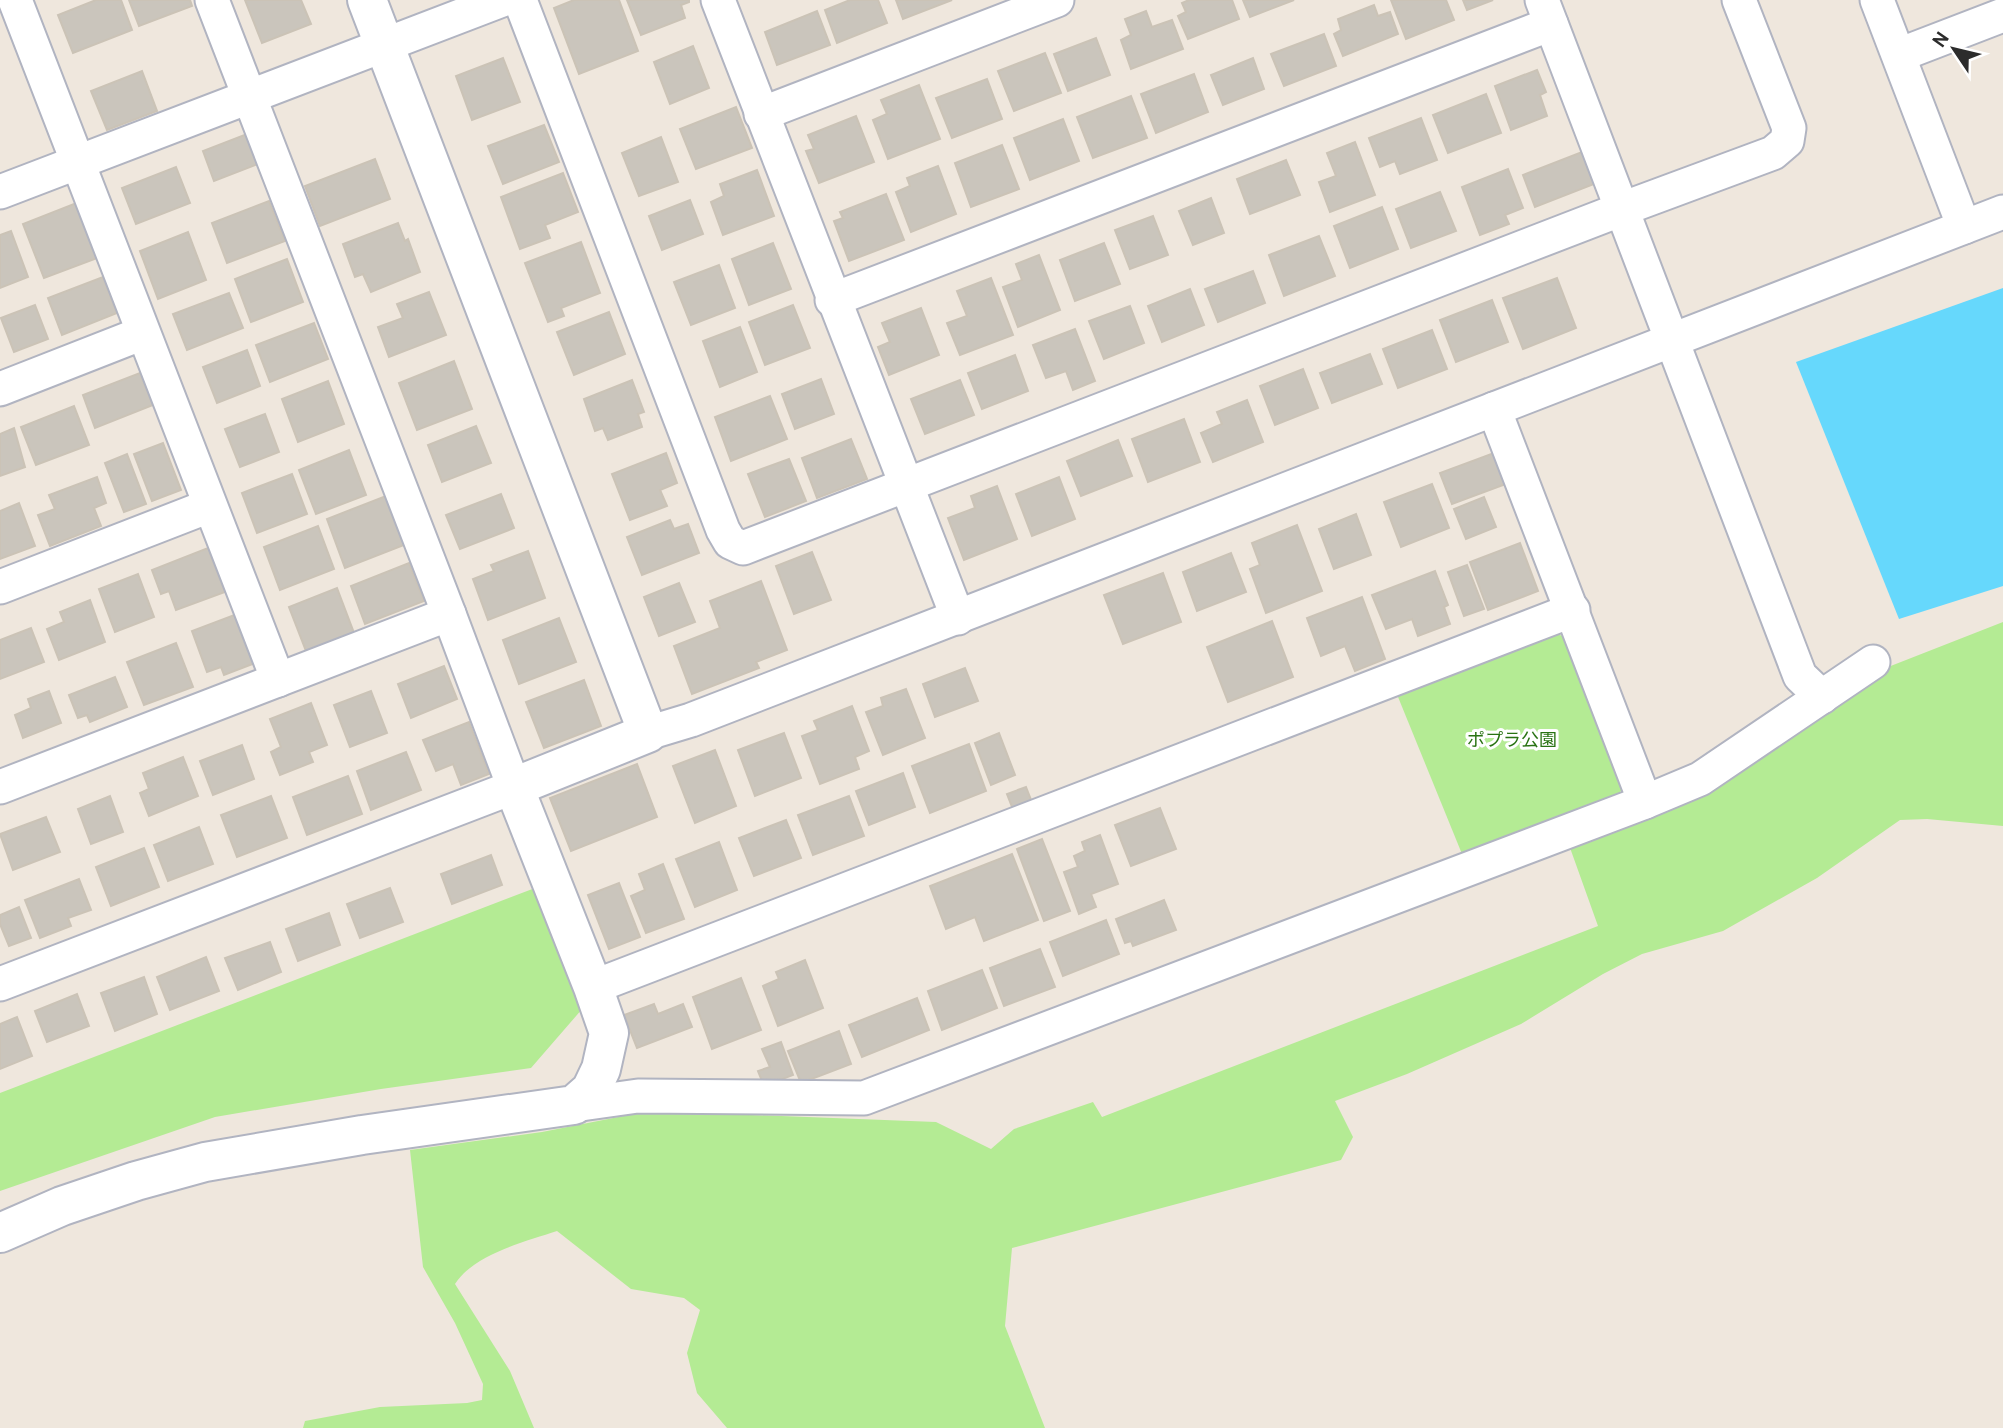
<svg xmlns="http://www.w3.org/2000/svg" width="2003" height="1428" font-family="Overpass,'Noto Sans JP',sans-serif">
<rect width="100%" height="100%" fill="#efe7dd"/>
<g fill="#b4eb94">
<path d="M2003 622V826L1927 819 1900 820 1817 878 1723 931 1642 954 1603 974 1521 1024 1407 1074 1335 1101 1353 1137 1341 1160 1012 1248 1005 1326 1045 1428H727L697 1393 687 1353 700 1310 684 1298 631 1289 557 1231C524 1242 474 1254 455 1284L510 1371 534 1428H303L305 1421 380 1407 467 1403 482 1400 483 1384 455 1323 423 1267 410 1150 542 1132 649 1111 936 1122 991 1149 1014 1129 1093 1102 1102 1117 1598 926 1569 845 1883 669Z"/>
<path d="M1553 632 1567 638 1623 789 1618 794 1462 854 1396 692Z"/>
<path d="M535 888 583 1008 531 1068 381 1089 215 1117 0 1191V1093Z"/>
</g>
<path fill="#66d8fc" d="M2003 288V586L1899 619 1796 362Z"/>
<g fill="#cac5bc" stroke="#cbc3b6" stroke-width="2">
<path d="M96 0H121L132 30 73 53 58 15Z"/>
<path d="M129 0H190L192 6 139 26Z"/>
<path d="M245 0H301L311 24 262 43Z"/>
<path d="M574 0H619L638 51 579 74 554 8Z"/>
<path d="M627 0H689V2L681 5 685 18 641 35Z"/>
<path d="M850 0H878L887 23 837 43 825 10Z"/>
<path d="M896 0H952L903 19Z"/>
<path d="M1189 0H1232L1239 19 1188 39 1178 16 1186 12 1182 3Z"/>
<path d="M1243 0H1294L1250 17Z"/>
<path d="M1391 0H1446L1454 20 1406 39Z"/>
<path d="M1463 0H1493L1467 10Z"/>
<path d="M1374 5 1378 16 1390 12 1398 34 1343 56 1334 34 1341 30 1338 19Z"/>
<path d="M817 11 830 45 777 65 765 32Z"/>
<path d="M1146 11 1152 27 1172 20 1183 49 1131 69 1121 40 1131 35 1125 19Z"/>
<path d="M1324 34 1336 66 1284 86 1271 54Z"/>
<path d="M1096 38 1110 75 1068 91 1054 54Z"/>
<path d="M693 46 709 88 670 104 654 62Z"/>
<path d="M1045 53 1061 93 1014 111 998 71Z"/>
<path d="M503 58 520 102 472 120 456 76Z"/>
<path d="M1253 58 1264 89 1223 105 1211 75Z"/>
<path d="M1537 70 1546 92 1540 95 1547 116 1511 130 1495 86Z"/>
<path d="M142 71 157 111 107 130 91 91Z"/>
<path d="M1194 74 1208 112 1156 133 1141 94Z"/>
<path d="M987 79 1002 119 952 138 936 98Z"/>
<path d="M919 85 940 139 888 159 873 120 887 114 881 100Z"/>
<path d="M1486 94 1501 133 1448 153 1433 115Z"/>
<path d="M1131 96 1147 138 1093 158 1077 117Z"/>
<path d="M736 107 752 148 696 169 680 129Z"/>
<path d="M856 116 874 162 819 183 806 151 814 149 808 135Z"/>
<path d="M1421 118 1437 160 1400 174 1395 161 1380 167 1369 138Z"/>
<path d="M1063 119 1079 161 1030 180 1014 138Z"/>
<path d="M544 125 559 162 503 184 488 146Z"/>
<path d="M247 134 258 164 214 181 203 151Z"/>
<path d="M661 137 678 182 639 196 622 153Z"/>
<path d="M1355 142 1375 195 1330 212 1319 182 1336 176 1327 153Z"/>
<path d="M1002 145 1019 189 971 207 955 163Z"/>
<path d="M1582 152 1594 184 1535 207 1523 175Z"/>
<path d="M375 159 390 199 320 226 305 186Z"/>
<path d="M1286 160 1300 195 1250 214 1237 179Z"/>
<path d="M938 166 956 214 911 232 896 192 910 186 907 178Z"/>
<path d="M176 167 190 203 136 224 122 188Z"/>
<path d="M1508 169 1523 208 1505 215 1509 224 1480 235 1462 187Z"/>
<path d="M757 170 774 216 723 235 711 202 724 196 720 184Z"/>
<path d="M563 173 578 212 545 225 550 238 520 249 501 197Z"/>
<path d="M1440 192 1456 231 1411 248 1396 209Z"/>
<path d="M886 194 904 240 849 261 834 221 843 218 840 212Z"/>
<path d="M1211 198 1224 233 1193 245 1179 211Z"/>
<path d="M690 200 703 234 662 250 649 216Z"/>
<path d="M269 201 285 241 227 263 212 223Z"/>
<path d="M79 202 100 257 44 278 23 224Z"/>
<path d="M1382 207 1398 249 1350 268 1334 226Z"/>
<path d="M1153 216 1168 255 1130 269 1115 230Z"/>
<path d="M398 223 405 241 408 239 420 272 371 292 363 274 355 277 343 244Z"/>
<path d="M11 231 28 277 0 288V235Z"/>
<path d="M188 232 206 280 158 299 140 251Z"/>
<path d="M1319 236 1335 276 1284 296 1269 255Z"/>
<path d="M581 242 600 293 561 308 564 316 548 322 525 263Z"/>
<path d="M773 243 791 289 749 305 732 259Z"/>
<path d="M1104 243 1120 284 1075 301 1060 260Z"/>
<path d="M1039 255 1060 310 1018 327 1003 287 1022 280 1016 264Z"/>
<path d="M287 259 303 302 251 322 235 279Z"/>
<path d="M719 265 735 308 691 325 674 282Z"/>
<path d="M1253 271 1265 303 1218 322 1205 289Z"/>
<path d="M103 277 117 313 62 335 48 298Z"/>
<path d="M991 278 1013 335 960 355 947 323 967 316 957 291Z"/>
<path d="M1557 278 1576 328 1523 349 1503 298Z"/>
<path d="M1190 289 1204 325 1162 342 1148 306Z"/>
<path d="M429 292 446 335 389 357 378 327 403 318 397 304Z"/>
<path d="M229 293 243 328 187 350 173 314Z"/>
<path d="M1492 300 1508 342 1456 362 1440 320Z"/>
<path d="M35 305 48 339 14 352 1 318Z"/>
<path d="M793 305 810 348 765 365 749 322Z"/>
<path d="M1130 306 1144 343 1104 359 1089 321Z"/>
<path d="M921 308 939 355 889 375 878 347 890 342 882 323Z"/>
<path d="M609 312 625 354 574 375 557 332Z"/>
<path d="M314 323 328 359 270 382 256 345Z"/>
<path d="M740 327 757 372 720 387 703 341Z"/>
<path d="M1075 329 1095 381 1073 390 1066 371 1046 378 1033 345Z"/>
<path d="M1432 330 1447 369 1398 388 1383 349Z"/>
<path d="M247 350 260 386 217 403 203 367Z"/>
<path d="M1370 354 1382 384 1332 403 1320 373Z"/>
<path d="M1015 355 1028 391 982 409 968 373Z"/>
<path d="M454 361 472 409 417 430 399 383Z"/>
<path d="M1303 369 1318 408 1275 425 1260 386Z"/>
<path d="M140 373 153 405 95 428 83 395Z"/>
<path d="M821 379 834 414 795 429 782 394Z"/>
<path d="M632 380 644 412 638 414 642 427 608 440 603 428 595 431 584 399Z"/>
<path d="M960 380 974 415 925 434 911 399Z"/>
<path d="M328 381 344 424 298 442 282 399Z"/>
<path d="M770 396 787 439 731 461 715 417Z"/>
<path d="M1247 400 1263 442 1213 462 1201 433 1222 424 1217 412Z"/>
<path d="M74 406 89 445 36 465 21 427Z"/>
<path d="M265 414 279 452 240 467 225 429Z"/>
<path d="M1184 419 1200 462 1148 482 1132 439Z"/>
<path d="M476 426 491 463 442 482 428 445Z"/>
<path d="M14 428 25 467 0 476V434Z"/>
<path d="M851 439 867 479 817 498 802 458Z"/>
<path d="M1118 440 1132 476 1081 496 1067 461Z"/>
<path d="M163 443 181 490 152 501 134 454Z"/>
<path d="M349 450 366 495 316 514 299 470Z"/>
<path d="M666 453 677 483 660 490 667 506 630 520 612 474Z"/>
<path d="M1494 453 1506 484 1452 504 1440 473Z"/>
<path d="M127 454 146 504 124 512 105 463Z"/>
<path d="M789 459 806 501 765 517 748 474Z"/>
<path d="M292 474 307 514 257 533 242 493Z"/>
<path d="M97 477 106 503 94 508 101 526 50 546 38 515 55 509 49 495Z"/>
<path d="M1059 477 1075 519 1032 536 1016 494Z"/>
<path d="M1432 484 1449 528 1401 547 1384 502Z"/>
<path d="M997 486 1017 539 964 560 948 518 975 508 971 496Z"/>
<path d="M501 494 514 528 460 549 446 515Z"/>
<path d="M386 496 404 545 345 568 327 519Z"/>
<path d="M1484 497 1496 527 1466 539 1454 509Z"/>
<path d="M19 503 35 546 0 559V511Z"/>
<path d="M1356 514 1371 555 1334 569 1319 529Z"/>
<path d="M670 520 674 529 688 524 699 553 642 575 627 537Z"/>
<path d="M1297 525 1322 591 1266 613 1250 569 1260 565 1252 543Z"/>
<path d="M318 526 334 569 280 590 264 547Z"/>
<path d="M1520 543 1538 591 1488 610 1470 562Z"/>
<path d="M208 548 225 592 176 610 169 591 161 594 152 570Z"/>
<path d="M528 551 545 598 488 620 473 579 494 571 491 565Z"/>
<path d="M812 552 831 600 794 614 776 566Z"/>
<path d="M1231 553 1246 592 1197 611 1183 572Z"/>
<path d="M409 563 424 601 365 624 351 586Z"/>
<path d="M1467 565 1484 609 1464 616 1448 572Z"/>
<path d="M1435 571 1448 605 1444 607 1450 624 1418 636 1412 619 1386 629 1372 595Z"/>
<path d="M1163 573 1181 622 1123 644 1104 595Z"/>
<path d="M138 574 154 617 115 632 99 589Z"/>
<path d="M761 581 787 650 756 662 759 668 692 694 674 646 720 628 710 601Z"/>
<path d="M679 583 695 622 659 636 644 597Z"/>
<path d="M337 588 354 633 306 651 289 607Z"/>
<path d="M1362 597 1385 659 1355 671 1345 646 1321 656 1307 618Z"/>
<path d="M90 600 105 642 59 660 47 629 64 622 60 612Z"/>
<path d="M237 614 255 663 224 675 221 667 207 672 192 631Z"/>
<path d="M559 618 576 662 519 684 503 640Z"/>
<path d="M1272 621 1293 677 1228 702 1207 647Z"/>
<path d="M31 628 44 662 0 679V640Z"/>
<path d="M176 643 193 687 144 705 127 662Z"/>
<path d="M444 666 457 699 411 718 398 684Z"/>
<path d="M965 668 978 701 935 717 923 684Z"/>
<path d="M115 677 127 707 90 722 87 715 78 718 69 695Z"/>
<path d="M584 680 601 726 544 748 526 702Z"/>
<path d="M906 689 925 738 883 755 866 712 883 706 881 698Z"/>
<path d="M49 691 61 723 23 738 15 715 31 708 28 699Z"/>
<path d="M371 691 387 733 350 747 334 705Z"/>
<path d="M311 703 327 745 309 752 313 762 280 775 271 752 281 747 270 719Z"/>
<path d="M852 706 869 751 855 757 859 769 820 784 802 736 818 730 814 721Z"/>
<path d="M469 722 489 774 461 785 453 764 436 771 423 740Z"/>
<path d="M784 733 801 778 755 796 738 750Z"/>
<path d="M999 733 1015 775 991 785 975 743Z"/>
<path d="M969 744 986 791 930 813 912 766Z"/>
<path d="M242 745 254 779 213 795 200 761Z"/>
<path d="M715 750 736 806 695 823 673 766Z"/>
<path d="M406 752 421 790 371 810 357 771Z"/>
<path d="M183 757 198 796 149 816 140 793 149 789 143 773Z"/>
<path d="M637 764 657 817 571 851 550 798Z"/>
<path d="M903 773 915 807 869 825 856 791Z"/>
<path d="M348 776 362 814 307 835 293 797Z"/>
<path d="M1026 787 1033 805 1014 812 1007 794Z"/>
<path d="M110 796 123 832 91 844 78 809Z"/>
<path d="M271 796 287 838 237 857 221 815Z"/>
<path d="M849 796 864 836 813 855 798 815Z"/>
<path d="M1160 808 1176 849 1131 866 1115 825Z"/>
<path d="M46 817 60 852 13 870 0 834Z"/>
<path d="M786 820 801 858 754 876 739 838Z"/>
<path d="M199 827 213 864 168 881 154 845Z"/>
<path d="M1100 835 1118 884 1091 894 1096 907 1079 914 1064 872 1078 867 1074 856 1085 851 1082 842Z"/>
<path d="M1042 839 1070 911 1044 921 1017 849Z"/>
<path d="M719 842 737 890 695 907 676 859Z"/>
<path d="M144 848 159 887 111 906 96 867Z"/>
<path d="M1012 854 1038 920 984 941 975 917 946 929 930 886Z"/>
<path d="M491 855 502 885 452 904 441 874Z"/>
<path d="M663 864 684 919 646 933 631 896 645 890 639 874Z"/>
<path d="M79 879 91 910 68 918 71 926 40 938 25 900Z"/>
<path d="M619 883 640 937 609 949 588 895Z"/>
<path d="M390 888 403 922 360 938 347 904Z"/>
<path d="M1164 900 1176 930 1133 946 1131 941 1125 943 1116 919Z"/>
<path d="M19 907 31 938 9 946 0 924V915Z"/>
<path d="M329 913 340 945 298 961 286 929Z"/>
<path d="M1106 920 1119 954 1063 976 1050 942Z"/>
<path d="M270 942 281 972 238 990 225 958Z"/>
<path d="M1040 949 1055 987 1004 1006 990 968Z"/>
<path d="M206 957 219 991 170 1010 157 977Z"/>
<path d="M805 960 823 1008 778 1026 763 986 779 979 776 972Z"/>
<path d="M982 970 997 1008 942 1030 928 991Z"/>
<path d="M144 977 157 1014 115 1031 101 993Z"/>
<path d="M741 978 761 1030 712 1049 693 997Z"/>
<path d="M77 994 89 1026 47 1042 35 1011Z"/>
<path d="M917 998 929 1030 862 1057 849 1025Z"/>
<path d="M654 1004 658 1014 683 1004 692 1027 637 1048 624 1015Z"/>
<path d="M17 1017 32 1056 0 1069V1024Z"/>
<path d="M839 1031 851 1064 801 1083 788 1051Z"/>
<path d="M781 1042 793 1075 764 1086 758 1071 770 1067 762 1049Z"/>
</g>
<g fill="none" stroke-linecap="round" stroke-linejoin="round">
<defs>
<g id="minor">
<path d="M15 0 278 680"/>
<path d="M212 0 449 614"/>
<path d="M520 0 723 530 730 542 743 548 1622 209 1773 153 1787 141 1789 128 1739 0"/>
<path d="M718 0 958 618"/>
<path d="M1542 0 1800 676 1822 697"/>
<path d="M1877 0 1964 227"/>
<path d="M1899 55 2003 15"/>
<path d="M761 114 1057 0"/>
<path d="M0 192 502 0"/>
<path d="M832 300 1551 24"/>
<path d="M0 389 143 333"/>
<path d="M0 587 209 506"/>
<path d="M648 733 691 720C1129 553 1565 379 2003 212"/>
<path d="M0 787 449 614 514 787 0 984"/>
<path d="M1645 802 1700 779 1873 662"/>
<path d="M593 987 1573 610"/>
<path d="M574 1105 638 1096 864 1098 1645 802 1494 409"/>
</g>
<path id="tertiary" d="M0 1233 62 1206 136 1181 205 1162 362 1135 574 1105 591 1090 601 1069 609 1033 593 987 514 787 648 733 367 0"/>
</defs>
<use href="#minor" stroke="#b1b4c1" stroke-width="37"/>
<use href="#tertiary" stroke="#b1b4c1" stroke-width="42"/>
<use href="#minor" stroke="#fff" stroke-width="33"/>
<use href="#tertiary" stroke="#fff" stroke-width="38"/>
</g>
<g text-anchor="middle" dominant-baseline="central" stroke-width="6" stroke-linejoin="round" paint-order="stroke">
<g font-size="18" fill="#297313" stroke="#fff">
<text x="1512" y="741">ポプラ公園</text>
</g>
</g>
<g transform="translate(1954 49) rotate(305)" stroke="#ffffff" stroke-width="5" paint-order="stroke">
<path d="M0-5L12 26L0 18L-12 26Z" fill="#2c2c2c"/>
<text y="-10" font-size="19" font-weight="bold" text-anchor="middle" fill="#2c2c2c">N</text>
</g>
</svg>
